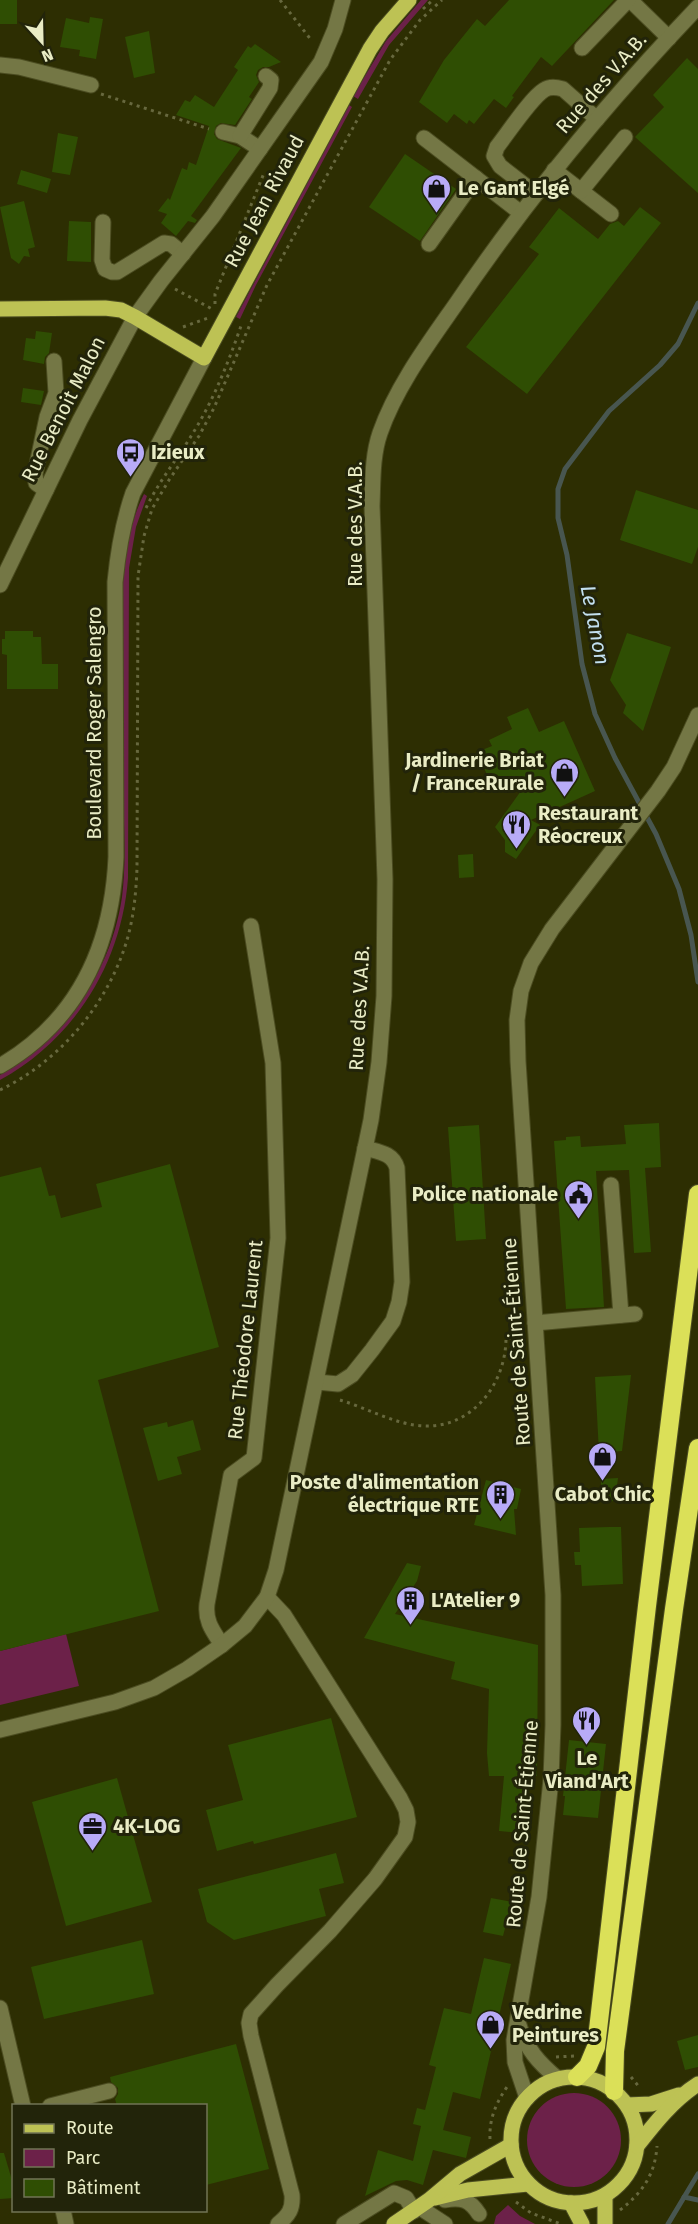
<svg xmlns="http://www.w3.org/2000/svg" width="698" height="2224" font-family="'Fira Sans',sans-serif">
<rect width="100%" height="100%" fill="#2d2e02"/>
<g fill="#6c2149">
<path d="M421 0H428L389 45 358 99 353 96 386 41Z"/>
<path d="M349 105 352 107 256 285 240 319 236 317Z"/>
<path d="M144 494 147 496 136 527 129 568 128 878C122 962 75 1039 0 1080V1075C66 1037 111 972 122 897 127 858 123 817 123 778 123 710 121 641 123 573 127 546 131 519 144 494Z"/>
<path d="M66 1634 79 1686 0 1705V1651Z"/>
<circle cx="574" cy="2140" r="47"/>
<path d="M508 2205 520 2216 535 2224H494L496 2216Z"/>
</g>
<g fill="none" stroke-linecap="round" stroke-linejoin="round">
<g stroke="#485650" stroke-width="5">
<path d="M698 303 678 344 660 365 609 411 565 469 558 489V518L567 555 582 664 595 714 615 758 656 834 679 889 691 935 698 982"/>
<path d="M684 2197 698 2200"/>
<path d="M668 2224 698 2174"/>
</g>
</g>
<g fill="#2f4e03">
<rect x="0" y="0" width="17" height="24"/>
<path d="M509 0H614L552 66 541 57 512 96 514 97 506 108 494 99 474 124 469 120 467 124 454 114 447 123 419 102 444 60 477 19 485 26Z"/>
<path d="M90 17 103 19 96 59 79 56 80 50 60 47 66 18 89 23Z"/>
<path d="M149 31 155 73 134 78 125 37Z"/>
<path d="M255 44 281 62 269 67H263L258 70 256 75 259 82 249 97 252 99 235 125 221 123 216 126 214 134 217 139 241 148 191 216 197 220 195 223 188 221 176 236 161 223 167 214 158 211 168 198 170 200 182 168 187 170 189 162 196 165 209 126 176 115 185 100 190 102 195 95 214 107 238 70 234 67 248 46 251 48Z"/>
<path d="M687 58 698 69V193L635 137 664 107 653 95Z"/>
<path d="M58 133 78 137 70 175 52 172Z"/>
<path d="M405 154 456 189 420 241 369 207Z"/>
<path d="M21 170 51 179 47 193 17 184Z"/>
<path d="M24 201 35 247 28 249 30 257 24 256 19 264 11 258 0 207Z"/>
<path d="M640 207 661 223 527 394 466 347 539 254 529 247 559 208 598 239 610 224 618 221 624 226Z"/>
<path d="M69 221 91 222V262L67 261Z"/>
<path d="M36 331 52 333 49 353 45 357 44 364 23 360 26 338 35 339Z"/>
<path d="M23 388 44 391 41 405 21 402Z"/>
<path d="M636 490 698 510V547L692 564 620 540Z"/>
<path d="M5 631H33V637H41L42 664H58V689H7V655L2 654V639H5Z"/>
<path d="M627 633 671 647 643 731 623 713 626 705 610 680Z"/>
<path d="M528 708 539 732 564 721 595 791 531 820 540 825 516 859 505 852V840L495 827 531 777 495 793 477 752 492 746 489 740 512 729 507 717Z"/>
<path d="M473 854 474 877 459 878 458 855Z"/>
<path d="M659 1123 661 1167 645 1168 651 1252 634 1253 629 1170 596 1171 604 1307 566 1309 554 1141 566 1140V1137L580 1136 581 1147 626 1144 624 1125Z"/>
<path d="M479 1125 486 1239 456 1241 448 1127Z"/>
<path d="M170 1164 219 1347 98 1380 159 1611 0 1651V1177L41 1167 49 1196 55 1195 61 1218 102 1207 96 1184Z"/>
<path d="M631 1375 622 1451 599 1453 595 1377Z"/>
<path d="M193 1420 201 1450 177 1457 182 1474 158 1481 143 1428 167 1422 168 1427Z"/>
<path d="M618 1478 615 1501 601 1502V1479Z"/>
<path d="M486 1480 521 1489 517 1509H514L516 1535 474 1525Z"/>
<path d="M609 1527H621L623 1584 582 1586 581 1565H575L574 1552H580L579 1528Z"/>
<path d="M407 1563 421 1566 417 1581 395 1614 538 1645 537 1776H526L521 1833 499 1831 504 1776H489L487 1753 489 1689 451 1679 455 1662 364 1638Z"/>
<path d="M331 1718 357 1817 254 1844 253 1841 217 1851 206 1810 243 1800 228 1745Z"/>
<path d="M569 1740 606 1744 598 1818 563 1815 565 1796H563Z"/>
<path d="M117 1778 152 1902 66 1926 32 1802Z"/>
<path d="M336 1853 344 1883 319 1889 326 1916 234 1940 207 1922 198 1889Z"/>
<path d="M491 1898 512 1902 503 1936 483 1932Z"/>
<path d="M142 1940 154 1994 44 2019 31 1967Z"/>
<path d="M484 1958 511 1964 480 2099 453 2092 443 2130 471 2137 466 2158 433 2150 423 2185 407 2180 396 2181 365 2196 378 2150 413 2161 421 2126 413 2124 417 2108 425 2110 436 2067 429 2065 444 2008 471 2014Z"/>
<path d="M698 2035V2067L685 2070 677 2041Z"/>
<path d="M236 2044 269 2169 206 2185V2106H117L115 2099 118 2094V2088L111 2082 110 2077Z"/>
<path d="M0 2153H4L14 2187V2198L0 2199Z"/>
</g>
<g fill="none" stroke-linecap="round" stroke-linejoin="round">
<defs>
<g id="minor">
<path d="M630 0 669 38"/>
<path d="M582 48 628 0"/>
<path d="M0 65 19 67 91 85"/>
<path d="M223 132 240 136 260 149"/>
<path d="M240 136 270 88 271 80 266 76"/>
<path d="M424 138 521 213"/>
<path d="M554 170 611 214"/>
<path d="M581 191 625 137"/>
<path d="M536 194 500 166 494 156 497 147C508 133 531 98 544 90 550 86 556 87 563 89L597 119"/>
<path d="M103 222 102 260 105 269 112 272H117L164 243 171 244 183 254"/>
<path d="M429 244 476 178"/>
<path d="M46 490 36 483 35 474 47 417 56 393 54 361"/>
<path d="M0 585 80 420 135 317 161 281 213 216 321 62 335 29 343 0"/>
<path d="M0 1066C79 1020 112 945 116 857L115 582C118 551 123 522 133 493L204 358"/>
<path d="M611 1185 621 1315"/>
<path d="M535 1323 635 1314"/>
<path d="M317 1382 338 1384 352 1375 372 1350 393 1321 399 1302 402 1282 397 1168C393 1153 379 1152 365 1148"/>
<path d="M267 1597 284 1615 400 1798 406 1810 408 1822 405 1837 375 1879 330 1931 277 1985 251 2014 249 2023 251 2036 292 2195C293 2209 289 2215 278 2224"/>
<path d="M222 1645C213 1631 205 1622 207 1604L231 1475 254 1458 278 1238 273 1063 251 926"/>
<path d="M0 1730 115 1702 154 1688 187 1669 222 1645 245 1626 267 1597 276 1570 371 1120 379 1062 384 996 385 879 372 506C373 482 372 456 380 433 396 387 428 344 456 304 528 198 609 100 698 7"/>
<path d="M0 2008 23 2106"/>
<path d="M519 2025C526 2049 539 2063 558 2079"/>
<path d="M527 2098 515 2062 514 2040 539 1897 551 1779 553 1725V1595L518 1061 517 1020 521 991 531 963 552 929 658 791 674 767 698 715"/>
<path d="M50 2106 109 2091"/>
<path d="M445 2200C462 2197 470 2200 479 2214"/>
<path d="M419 2207 445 2224"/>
<path d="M63 2210 66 2224"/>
<path d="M344 2224 394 2193 406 2198 414 2211"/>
</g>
<g id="major">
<path d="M0 309 105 308 121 310 135 317 204 358 370 49 382 31 409 0"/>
<circle cx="574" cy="2140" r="63"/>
<path d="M627 2105 651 2104 679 2095"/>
<path d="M637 2146C655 2123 673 2100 698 2084"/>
<path d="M435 2198 468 2190 528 2184"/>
<path d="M571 2203 582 2224"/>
<path d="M394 2224 429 2200 460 2174 511 2145"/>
<path d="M605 2224V2196"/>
</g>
<g id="highway">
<path d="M577 2077 588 2066 596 2047 647 1606 698 1194"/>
<path d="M614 2091 615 2051 674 1609 698 1448"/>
</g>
</defs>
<use href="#minor" stroke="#4b4c21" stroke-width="17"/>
<use href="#major" stroke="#4b4c21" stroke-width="17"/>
<use href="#highway" stroke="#4b4c21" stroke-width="20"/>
<g stroke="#67683e" stroke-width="3" stroke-dasharray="3 4.5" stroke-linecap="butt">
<path d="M280 0 312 41"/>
<path d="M423 9 433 0"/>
<path d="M101 94 209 129"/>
<path d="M175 289 214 310"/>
<path d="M215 304V294L264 173"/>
<path d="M183 327 208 318"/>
<path d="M146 508C159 481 178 458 193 433 214 399 228 363 241 326"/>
<path d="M0 1090C60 1061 108 1004 127 940 134 916 136 892 137 868L138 576 144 536 152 509 169 480 199 436 214 408 267 285 390 60 420 20 442 0"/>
<path d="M340 1400C367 1408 396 1425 424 1426 472 1428 506 1384 506 1338H522"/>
<path d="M556 2057 574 2056"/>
<path d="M631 2077 640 2088"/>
<path d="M490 2139C489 2119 496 2103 507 2087"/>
<path d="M516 2202 531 2213 561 2224"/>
<path d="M620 2210C642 2193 655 2175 657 2146"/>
</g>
<use href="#minor" stroke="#747745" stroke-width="15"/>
<use href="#major" stroke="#bdc254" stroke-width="15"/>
<use href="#highway" stroke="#dbe058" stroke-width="18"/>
</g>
<defs>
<symbol id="shop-pin" viewBox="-11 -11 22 30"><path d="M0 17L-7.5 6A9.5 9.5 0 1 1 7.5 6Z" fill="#b8abf7" stroke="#22240a"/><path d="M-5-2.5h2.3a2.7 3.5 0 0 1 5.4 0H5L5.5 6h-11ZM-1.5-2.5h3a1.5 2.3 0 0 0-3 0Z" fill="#111"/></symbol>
<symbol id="bus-pin" viewBox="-11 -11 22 30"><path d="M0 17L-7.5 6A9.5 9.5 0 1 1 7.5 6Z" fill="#b8abf7" stroke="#22240a"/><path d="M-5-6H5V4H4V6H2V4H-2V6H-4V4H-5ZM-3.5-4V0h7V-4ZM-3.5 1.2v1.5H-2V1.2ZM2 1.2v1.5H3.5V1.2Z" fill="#111"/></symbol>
<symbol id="restaurant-pin" viewBox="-11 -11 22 30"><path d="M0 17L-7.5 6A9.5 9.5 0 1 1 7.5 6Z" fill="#b8abf7" stroke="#22240a"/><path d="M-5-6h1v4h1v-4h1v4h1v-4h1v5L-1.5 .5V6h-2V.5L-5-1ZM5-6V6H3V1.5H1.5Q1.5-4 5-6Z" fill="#111"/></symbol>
<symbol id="civic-pin" viewBox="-11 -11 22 30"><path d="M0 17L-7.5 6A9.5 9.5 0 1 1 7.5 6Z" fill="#b8abf7" stroke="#22240a"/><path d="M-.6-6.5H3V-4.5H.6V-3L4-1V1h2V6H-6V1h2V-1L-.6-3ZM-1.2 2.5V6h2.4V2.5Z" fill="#111"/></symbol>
<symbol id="building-pin" viewBox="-11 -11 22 30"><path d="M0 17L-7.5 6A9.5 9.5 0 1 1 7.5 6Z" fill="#b8abf7" stroke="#22240a"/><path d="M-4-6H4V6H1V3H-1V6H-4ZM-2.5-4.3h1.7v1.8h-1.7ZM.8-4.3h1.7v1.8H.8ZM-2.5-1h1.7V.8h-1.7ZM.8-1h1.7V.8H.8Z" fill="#111"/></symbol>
<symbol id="office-pin" viewBox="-11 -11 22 30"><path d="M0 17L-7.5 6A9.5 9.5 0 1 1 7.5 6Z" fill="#b8abf7" stroke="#22240a"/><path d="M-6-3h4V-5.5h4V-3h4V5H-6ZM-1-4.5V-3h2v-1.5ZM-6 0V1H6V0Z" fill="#111"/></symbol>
</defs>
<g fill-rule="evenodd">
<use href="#shop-pin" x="420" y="172" width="33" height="45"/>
<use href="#bus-pin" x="114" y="436" width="33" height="45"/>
<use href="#shop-pin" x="548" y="756" width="33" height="45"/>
<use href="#restaurant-pin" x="500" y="808" width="33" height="45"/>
<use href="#civic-pin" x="562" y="1178" width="33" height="45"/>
<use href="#shop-pin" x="586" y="1440" width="33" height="45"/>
<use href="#building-pin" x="484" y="1478" width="33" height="45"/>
<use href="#building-pin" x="394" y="1584" width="33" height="45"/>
<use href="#restaurant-pin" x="570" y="1704" width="33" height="45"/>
<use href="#office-pin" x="76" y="1810" width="33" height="45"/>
<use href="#shop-pin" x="474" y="2008" width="33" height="45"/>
</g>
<g text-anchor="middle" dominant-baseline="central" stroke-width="6" stroke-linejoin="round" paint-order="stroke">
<g font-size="20" fill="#e9ecc5" stroke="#22240a">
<text transform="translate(601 83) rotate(-49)">Rue des V.A.B.</text>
<text transform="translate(264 201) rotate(-62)">Rue Jean Rivaud</text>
<text transform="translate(63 409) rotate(-63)">Rue Benoit Malon</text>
<text transform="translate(355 524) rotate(-90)">Rue des V.A.B.</text>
<text transform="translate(94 723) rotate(-90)">Boulevard Roger Salengro</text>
<text transform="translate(359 1008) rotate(-87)">Rue des V.A.B.</text>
<text transform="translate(245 1340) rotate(-84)">Rue Théodore Laurent</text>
<text transform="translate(516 1342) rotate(-94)">Route de Saint-Étienne</text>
<text transform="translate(522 1824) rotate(-85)">Route de Saint-Étienne</text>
</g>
<g font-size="20" font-weight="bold" fill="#e9ecc5" stroke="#22240a" text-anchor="start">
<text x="458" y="188">Le Gant Elgé</text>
<text x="151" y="452">Izieux</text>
<text x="544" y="760" text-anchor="end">Jardinerie Briat<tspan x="544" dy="23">/ FranceRurale</tspan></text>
<text x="538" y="813">Restaurant<tspan x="538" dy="23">Réocreux</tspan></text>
<text x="558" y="1194" text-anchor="end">Police nationale</text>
<text x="479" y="1482" text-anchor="end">Poste d'alimentation<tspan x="479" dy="23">électrique RTE</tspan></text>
<text x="603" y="1494" text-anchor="middle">Cabot Chic</text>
<text x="431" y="1600">L'Atelier 9</text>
<text x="587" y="1758" text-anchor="middle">Le<tspan x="587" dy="23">Viand'Art</tspan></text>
<text x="113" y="1826">4K-LOG</text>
<text x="512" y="2012">Vedrine<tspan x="512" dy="23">Peintures</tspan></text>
</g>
<g font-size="21" font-style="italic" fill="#c3e0f0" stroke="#22240a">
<text transform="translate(595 625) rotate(79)">Le Janon</text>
</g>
</g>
<rect x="12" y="2104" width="195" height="108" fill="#22240a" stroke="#727455" stroke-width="1.5"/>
<rect x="24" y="2124" width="30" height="9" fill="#bdc254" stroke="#727455" stroke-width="1.5"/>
<text x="66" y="2134" font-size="18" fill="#e9ecc5">Route</text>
<rect x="24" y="2149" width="30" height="18" fill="#6c2149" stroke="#727455" stroke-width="1.5"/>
<text x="66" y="2164" font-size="18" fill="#e9ecc5">Parc</text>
<rect x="24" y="2179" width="30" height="18" fill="#2f4e03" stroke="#727455" stroke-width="1.5"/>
<text x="66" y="2194" font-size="18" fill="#e9ecc5">Bâtiment</text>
<g transform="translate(42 42) rotate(158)" stroke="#22240a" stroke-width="4.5" paint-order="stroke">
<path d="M0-4.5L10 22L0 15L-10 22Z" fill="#e9ecc5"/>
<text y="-9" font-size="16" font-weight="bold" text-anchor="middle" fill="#e9ecc5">N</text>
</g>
</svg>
